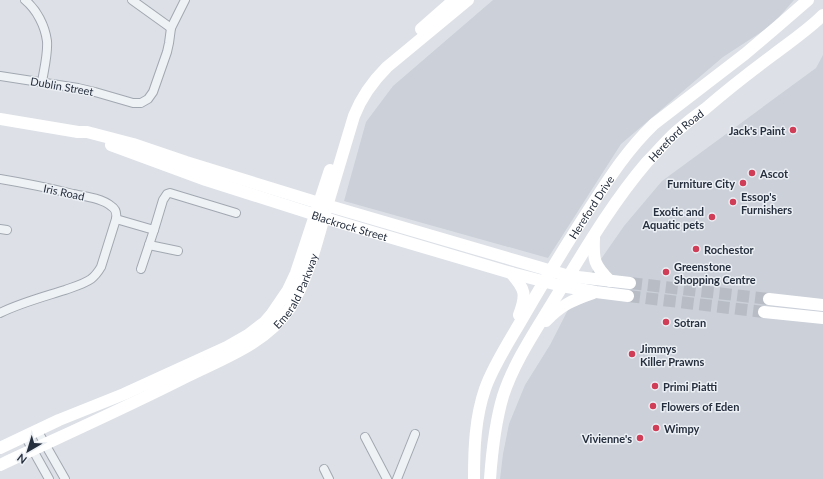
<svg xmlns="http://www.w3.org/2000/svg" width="823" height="479" font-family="Lato,sans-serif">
<rect width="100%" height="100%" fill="#dde1e7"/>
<g fill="#cbd0d9">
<path d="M493 0H794L772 25 723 57 621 144 548 258 344 201 366 122 393 86Z"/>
<path d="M823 55V479H500L503 454 509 424 525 385 550 345 574 298 624 226 662 181 816 68Z"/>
</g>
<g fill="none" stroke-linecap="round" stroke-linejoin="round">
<g stroke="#b8bdc5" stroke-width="12" stroke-dasharray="12 6" stroke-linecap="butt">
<path d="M630 283 769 299"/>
<path d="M628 296 764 312"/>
</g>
<defs>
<g id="street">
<path d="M25 0C37 10 45 26 47 41 48 54 44 69 42 82"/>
<path d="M132 0 171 28"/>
<path d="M0 76 78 88 95 92 133 103H141L148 99 153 92 167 52 169 43 171 28 185 0"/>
<path d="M0 179C24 183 49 188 73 194 84 196 102 198 111 206 116 209 117 213 116 219L101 267C98 272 95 276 91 279 84 284 73 287 65 290 43 297 20 303 0 313"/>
<path d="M116 219 154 230 163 200 167 194 170 193 236 213"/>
<path d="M0 229 7 230"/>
<path d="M149 245 178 251"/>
<path d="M141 269 154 230"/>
<path d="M37 430 65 479"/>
<path d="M25 436 49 479"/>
<path d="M365 437 387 479"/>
<path d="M324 469 329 479"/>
<path d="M397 479 415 434"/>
</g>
</defs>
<use href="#street" stroke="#a2a8b1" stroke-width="10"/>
<use href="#street" stroke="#eff2f5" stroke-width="8"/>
<g stroke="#fff" stroke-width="12">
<path d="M421 29 454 0"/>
<path d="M0 119 78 132H87L133 144 186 162 319 203 569 276 630 283"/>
<path id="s1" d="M111 145 206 180 338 222 511 273 562 286 596 292 628 296"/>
<path d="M594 238C593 260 594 265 610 281"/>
<path d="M511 273C525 289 527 294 519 315"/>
<path d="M769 299 823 305"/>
<path d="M764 312 823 318"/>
<path d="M546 321C561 305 573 300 593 293"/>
<path d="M0 448 59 420 124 394 227 347 248 335 265 322 271 315 288 290 296 273 330 170"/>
<path id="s2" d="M0 465C62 436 125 408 186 377 222 359 266 344 290 308 309 277 317 241 327 206 336 176 345 146 354 116 361 98 373 81 387 67L468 0"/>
<path id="s3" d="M474 479C474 449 475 418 485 389 493 365 512 337 525 314 546 278 567 243 590 208 610 177 627 150 654 124L745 54 778 26 808 0"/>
<path id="s4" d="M490 479C492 451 495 423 503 396 514 362 536 330 554 300 583 253 611 204 647 162 657 152 666 141 676 132 685 124 695 116 705 109 727 90 750 72 773 55 790 42 808 30 823 15"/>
</g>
</g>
<g fill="#d03d56" stroke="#ecf0f5" stroke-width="1.5">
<circle cx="793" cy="130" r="4"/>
<circle cx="752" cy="173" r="4"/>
<circle cx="743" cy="183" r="4"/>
<circle cx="733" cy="202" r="4"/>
<circle cx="712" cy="217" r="4"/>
<circle cx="696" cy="249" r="4"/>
<circle cx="666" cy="272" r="4"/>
<circle cx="666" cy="322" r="4"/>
<circle cx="632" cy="354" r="4"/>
<circle cx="655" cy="386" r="4"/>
<circle cx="653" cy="406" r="4"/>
<circle cx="656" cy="428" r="4"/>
<circle cx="640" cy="438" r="4"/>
</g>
<g text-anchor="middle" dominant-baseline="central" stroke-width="3" stroke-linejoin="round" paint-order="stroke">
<g font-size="11" fill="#262f3e" stroke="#ecf0f5">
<text transform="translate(62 86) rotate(10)">Dublin Street</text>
<text stroke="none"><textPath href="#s4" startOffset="399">Hereford Road</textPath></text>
<text transform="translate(64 192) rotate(12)">Iris Road</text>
<text stroke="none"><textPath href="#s3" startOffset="302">Hereford Drive</textPath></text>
<text stroke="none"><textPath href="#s1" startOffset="252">Blackrock Street</textPath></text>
<text stroke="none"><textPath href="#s2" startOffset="350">Emerald Parkway</textPath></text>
</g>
<g font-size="11" font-weight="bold" fill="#262f3e" stroke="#ecf0f5" text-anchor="start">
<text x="785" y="130" text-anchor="end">Jack's Paint</text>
<text x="760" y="173">Ascot</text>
<text x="735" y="183" text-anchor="end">Furniture City</text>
<text x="741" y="196">Essop's<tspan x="741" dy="13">Furnishers</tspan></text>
<text x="704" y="211" text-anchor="end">Exotic and<tspan x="704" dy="13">Aquatic pets</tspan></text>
<text x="704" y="249">Rochestor</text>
<text x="674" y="266">Greenstone<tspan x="674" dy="13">Shopping Centre</tspan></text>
<text x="674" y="322">Sotran</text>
<text x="640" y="348">Jimmys<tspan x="640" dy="13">Killer Prawns</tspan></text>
<text x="663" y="386">Primi Piatti</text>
<text x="661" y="406">Flowers of Eden</text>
<text x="664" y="428">Wimpy</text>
<text x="632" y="438" text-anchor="end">Vivienne's</text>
</g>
</g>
<g transform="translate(28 451) rotate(218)" stroke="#ecf0f5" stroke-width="3" paint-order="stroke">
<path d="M0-3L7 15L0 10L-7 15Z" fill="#262f3e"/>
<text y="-6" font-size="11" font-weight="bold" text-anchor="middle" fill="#262f3e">N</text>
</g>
</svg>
